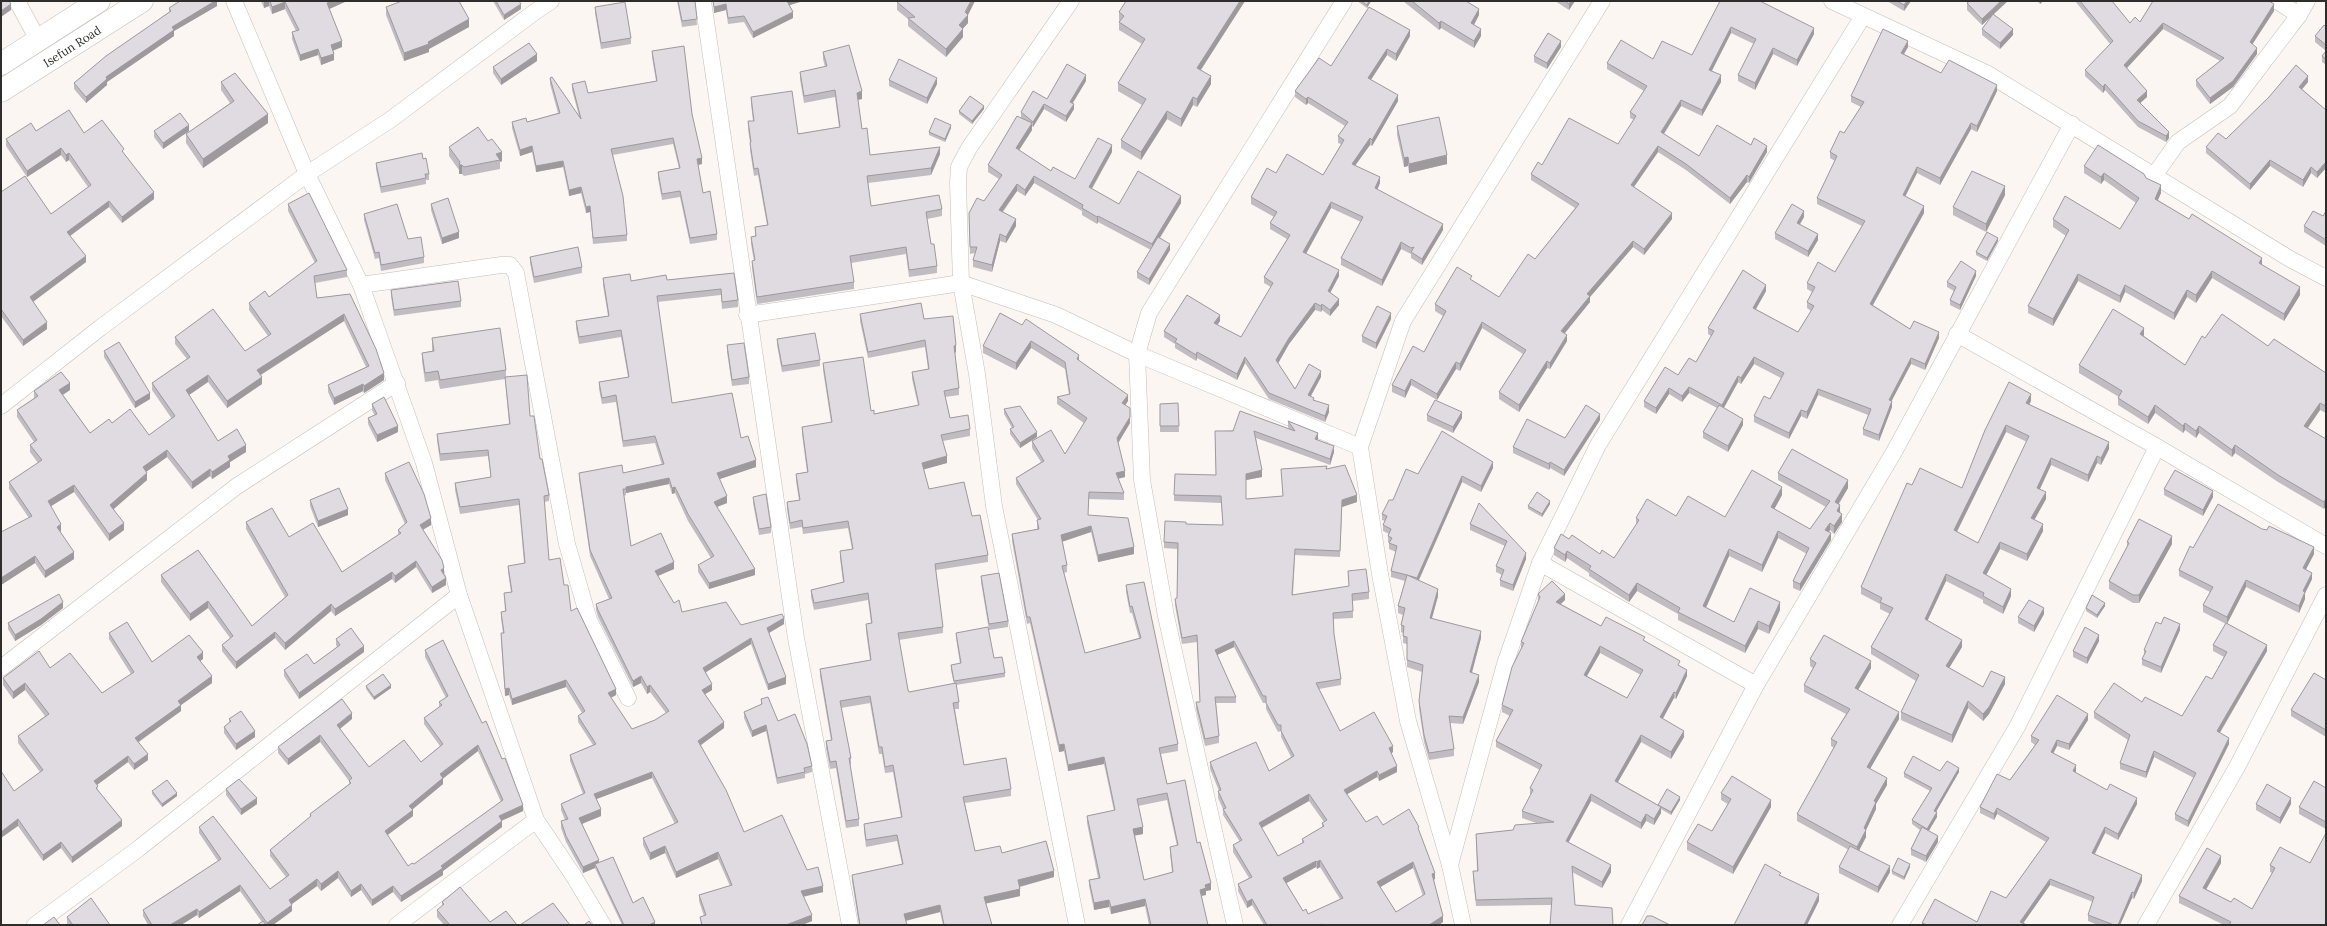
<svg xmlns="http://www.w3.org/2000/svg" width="2327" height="926" font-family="Lora,serif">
<rect width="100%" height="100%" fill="#fbf6f1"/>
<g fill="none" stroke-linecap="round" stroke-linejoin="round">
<defs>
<g id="street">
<path d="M17 1 38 40"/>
<path d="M234 1 307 174 361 285 424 463 459 595 536 820 573 875 603 925"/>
<path d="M703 1 796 638 850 925"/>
<path d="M1071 1 969 148 959 167 958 183 961 283 977 374 994 506 1077 925"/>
<path d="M1832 1 1988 74 2290 259 2326 278"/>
<path d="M2277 1 2299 15"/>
<path d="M2153 177 2178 142 2230 106 2299 15 2307 1"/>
<path d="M361 285 501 265H510L516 273 567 544 589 620 628 698"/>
<path d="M747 315 961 283 1056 315 1137 354 1360 447"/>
<path d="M1957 334 2157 447 2326 546"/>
<path d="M1 406 100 328 307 174 390 120 536 11 551 1"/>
<path d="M1540 563 1756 685 1894 452 2072 124"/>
<path d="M1 668 237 486 397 383"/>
<path d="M1450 865 1505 664 1540 563 1598 445 1863 16"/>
<path d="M35 925 138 849 459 595"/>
<path d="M397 925 536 820"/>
<path d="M1235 925 1166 616 1142 480 1137 354 1149 313 1344 1"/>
<path d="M1463 925 1450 865 1408 721 1380 574 1360 447 1403 321 1602 1"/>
<path d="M1629 925 1756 685"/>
<path d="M1900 925 2017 727 2157 447"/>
<path d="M2146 925 2237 767 2326 595"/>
</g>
<g id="secondary">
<path d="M1 64 99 1"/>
<path id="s1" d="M1 91 142 1"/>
</g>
</defs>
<use href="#street" stroke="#c3beba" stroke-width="17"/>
<use href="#secondary" stroke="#c3beba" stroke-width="23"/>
<use href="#street" stroke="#fff" stroke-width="16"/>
<use href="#secondary" stroke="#fff" stroke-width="22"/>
</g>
<g fill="#c1bcc1" fill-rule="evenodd">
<path d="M217 1V6L174 31V36L107 82V85L86 103 74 89V83L169 12V8Z"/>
<path d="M261 1H347L329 9 342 47 333 51 334 60 321 65 318 55 300 61 292 39V32L296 31 285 9 272 14 269 6 264 8Z"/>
<path d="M493 1H519L521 9 504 20Z"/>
<path d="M677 1H695L697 25 682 27Z"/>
<path d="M713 1H803L789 5 793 18 753 38 744 22 728 24 726 10 714 13Z"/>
<path d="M1126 1H1245L1200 70 1211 84 1197 107 1193 105 1181 127 1167 119 1141 160 1121 148V140L1142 105 1118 91V83L1142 44 1119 30V22L1120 21 1119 20V12Z"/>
<path d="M1357 1H1371L1367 8Z"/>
<path d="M1403 1H1466L1479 15 1474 25 1481 36 1474 48 1441 28 1439 30Z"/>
<path d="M1555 1H1575L1569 10Z"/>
<path d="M1720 1 1814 34 1797 66 1773 54 1755 90 1738 81V75L1754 44 1731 33 1712 71 1721 82 1702 116 1681 106 1664 134 1699 156 1751 145 1767 152 1749 183 1747 182 1730 204 1686 170 1658 152 1634 187 1672 219 1644 255 1633 247 1590 297V302L1564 333 1567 341 1550 369 1547 368 1519 412 1499 399V392L1523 354 1482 328 1460 371 1456 369 1437 400 1411 385 1405 398 1392 392V385L1424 352 1443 316 1435 311V304L1472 280 1499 297 1535 259 1575 208 1531 180V174L1542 165 1618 144 1634 120 1630 118V112L1644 91 1607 69V63L1692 55Z"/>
<path d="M1887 1H1911L1904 11Z"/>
<path d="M2037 1H2043L2040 4Z"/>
<path d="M2075 1H2112L2130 23 2140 22 2153 1H2269L2274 11 2252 44 2257 54 2233 87 2210 104 2196 86V80L2220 61 2163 29 2127 68 2147 97 2140 103 2169 138 2166 142 2138 127 2105 90 2103 93 2085 76V70L2110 44Z"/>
<path d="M897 2 968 15V23L963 28V37L946 57 908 26V19L897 10Z"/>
<path d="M1967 3 1993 14 2013 35 2000 49 1982 35V29L1992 15 1982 25 1967 10Z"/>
<path d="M386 7 469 27 429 49V52L404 61 386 15Z"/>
<path d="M595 7 631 38V44L601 49 595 13Z"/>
<path d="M2326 27V65L2322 62V56L2326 51 2315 42V36Z"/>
<path d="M1410 36 1396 61 1387 55 1371 80 1398 101 1372 146 1370 145 1355 165 1380 183 1377 190 1443 230 1422 265 1411 258V254L1401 249 1382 286 1341 265V258L1361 222 1331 208 1306 254 1339 276 1330 293 1339 305 1330 316 1322 310 1321 312 1315 310 1289 344 1278 363 1295 389 1321 377 1311 396 1314 400 1329 412 1325 422 1269 399 1245 363 1237 380 1197 358 1196 361 1175 348V344L1164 337V331L1220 321 1217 325 1241 337 1271 287 1264 283V277L1287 239 1270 229V223L1274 217 1251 204V197L1276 173 1323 175 1341 144 1338 143V136L1345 126 1308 103 1306 105 1295 97V91L1331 66Z"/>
<path d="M1561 47 1547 69 1534 62V56Z"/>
<path d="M1908 47 1904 54 1941 73 1997 91 1977 132 1971 129 1940 185 1917 173 1905 196 1924 213 1873 305 1910 329 1939 338 1925 370 1911 364 1891 401 1892 407 1879 441 1863 435V429L1868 415 1818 395 1807 419 1801 416 1789 439 1754 422V416L1770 399 1781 378 1754 364 1741 384 1738 382 1724 408 1743 425 1728 452 1703 438V432L1717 408 1689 393 1682 402 1669 394 1656 414 1644 407V401L1696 362 1711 336 1708 334V328L1766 291 1756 309 1798 332 1811 311 1807 308V302L1812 292 1807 289V283L1835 272 1862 226 1817 204V198L1835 161 1830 158V152L1844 133 1861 107 1851 102V96Z"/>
<path d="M652 51 692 114 702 164 698 165 703 193 717 234V240L690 244 680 197 662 200 658 178V172L679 168 673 144 613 155 627 235V241L593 244 590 212 586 213 581 193 569 196 563 167 536 172 532 152 520 156 512 128V122H527L558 113 550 84V78L579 116 572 90V84L588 93 656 81 652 57Z"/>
<path d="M823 52 862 99 858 100 862 129 870 155 940 154 931 175 868 183 871 206 942 209V216L927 219 931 244 937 266V273L909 277 906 254 851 263 854 282V289L757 304 752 268V261H754L751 244V237L755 236V227L767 225 758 175 754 176 750 150V143L748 129V121H753L751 104V97L798 134 839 127 835 97 804 103 800 79V72L825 67 823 59Z"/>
<path d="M537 61 501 85 493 73V67Z"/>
<path d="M889 80 937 84 927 104 889 86Z"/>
<path d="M1086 81 1073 103 1074 109 1066 122 1044 109 1033 127 1032 126V130L1019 150 1051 171 1075 179 1112 152 1092 189 1119 204 1181 203 1160 238 1170 250 1149 285 1137 278V272L1151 250 1098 222 1097 224 1082 215V211L1034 183 1025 196 1017 191 1003 212 1016 226 1006 243 1000 241 992 272 973 267V260L975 253 970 254 969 213 984 201 999 179 988 172V165L1021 117V112L1047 99Z"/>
<path d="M221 82 268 123 203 168 186 143V134L230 103 221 90Z"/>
<path d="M2308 82 2302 89 2326 110V170L2325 169 2317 178 2311 173 2303 187 2270 166 2250 190 2206 153V147L2226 139Z"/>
<path d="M984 109 972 124 959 114V111Z"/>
<path d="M1397 126 1447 164 1409 173 1408 166 1404 167 1397 135Z"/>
<path d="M478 127 502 161 500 162V169L464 176 462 174H459V170L449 156V147Z"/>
<path d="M951 128 945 142 929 135V132Z"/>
<path d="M36 131 84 133 124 154 154 199 122 223 109 207 70 236 86 262 33 302 47 329 23 346 1 316V192L51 214 88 187 69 160 66 162 61 155 27 177 6 146V139Z"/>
<path d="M154 131H189L163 149 154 137Z"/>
<path d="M423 159 429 174V180H426V184L381 193 376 169V163Z"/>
<path d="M2084 166 2146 178 2161 193 2158 200 2262 265 2300 295 2284 321 2212 278 2196 303 2187 297 2174 320 2125 292 2120 303 2078 281 2053 326 2028 313V306L2066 236 2053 227V219L2120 229 2136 203 2104 180 2101 184 2084 173Z"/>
<path d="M2005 195 1986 232 1953 215V207Z"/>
<path d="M288 204 347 270V277L315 283 317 298 350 294 384 380 364 393 363 391 334 405 328 392V385L366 367 344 321 261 375 262 384 227 408 208 382 189 395 218 441 246 452 230 462V467L212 479 210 476 192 489 167 457 146 472 147 480 114 509 124 530 109 541 74 492 51 506 61 531 60 532 74 559 45 578 35 563 1 585V532L29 518 9 489V482L38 463 30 452V445L34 442 17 417V410L34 398V391L70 390 63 395 90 433 112 423 149 435 172 419 152 390V383L187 359 175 344V337L245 351 268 336 249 310V303L269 297 315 263 288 211Z"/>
<path d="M431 204 459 238 442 244 431 210Z"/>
<path d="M2326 211V246L2304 232V226L2323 216Z"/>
<path d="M364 214 408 239 424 257V263L381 271 379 258 375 259 364 220Z"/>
<path d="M1804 217 1800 224 1818 240 1808 257 1775 239V233Z"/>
<path d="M1998 241 1987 261 1976 255V252Z"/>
<path d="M530 257 582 267V273L534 283 530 263Z"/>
<path d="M734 273 738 300V307L722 309 721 295 657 302 672 403 741 438 756 467 719 479 727 503 717 507 755 575 709 589 698 572V565L711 558 688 521 675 493 672 494 669 484 626 493V495L624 496 631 546 674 569 658 576 674 603 682 612 741 625 784 624 769 633 786 684 768 690 751 644 706 672 712 690 705 694 724 728 701 745 744 832 807 870 823 892 803 897 812 921 802 925H701L700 917 704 916 699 901V895L730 886 718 859 676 878 665 853 650 860 643 845V838L675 824 652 778 596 799 601 816 582 824 599 862 633 903 655 925H622L595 868 583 873 566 842 561 828V821L565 820 561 810V804L583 794 570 761V755L593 745 578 722V716L582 713 566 687 512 705 509 695 505 696 501 640V633H503L501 618V612L505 611 504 593 511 592 508 572V566L524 563 519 505 460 514 455 490V483L491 477 488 456 440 461 437 440V434L509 424 505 379 440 389 438 380 425 382 422 361V353L432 351V338L506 370V377L530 416 549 495V501L544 502 549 560 564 585 571 611 616 695 611 698 632 729 655 720 666 713 650 692 647 694 641 683 633 687 598 617 596 610V604L609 599 590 556 579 479V473H623L662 465 655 443 623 447 616 402 602 404 599 389V382L628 377 621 337 579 344 576 328V321L608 316 603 285V278L631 281 667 280Z"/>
<path d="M1976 276 1960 310 1950 305V300L1954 291 1947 287V282Z"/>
<path d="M391 290 461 301V307L394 316 391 296Z"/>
<path d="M1000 313 1079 361 1128 401 1125 405 1130 423 1118 443 1125 477 1118 479 1124 493V500L1089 499 1088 515 1134 554 1098 562 1091 532 1062 542 1067 565V572L1064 573 1085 653 1139 638 1132 613H1130L1126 592V585L1178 744V751L1161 754 1167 784 1197 843 1211 890 1206 891V895L1201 896 1208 925H1149L1145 906 1111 914 1109 907 1094 910 1089 886V880L1098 878 1087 823V816L1114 811 1104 764 1068 771 1064 751 1059 752 1030 623 1027 624 1012 541V534L1037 529V520H1038L1016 484V478L1041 462 1032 448V441L1065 454 1084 423 1057 404V397L1069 395 1065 369 1031 348 1016 370 983 353V346ZM1167 800 1177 846 1170 847V853L1172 872 1144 880 1135 835 1143 834 1138 806Z"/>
<path d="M860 314 924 319 956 352 955 353 959 388V395L945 397 950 418 970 429V436L943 441 947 463 923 469 929 489 972 516 988 555V562L936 570 943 627V633L899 640 908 690 909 692 954 684 951 670V665L960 664 956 638V633L994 658 1005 673V677L956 685 959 702V709H955L964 765 1011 789V796L965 803 975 851 1002 853 1054 877 1020 887V896L986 903 992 925H943L940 912 906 921 907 925H859L852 881V875L902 864 897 841 866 847 864 831V824L901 817 893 772 885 773 882 754H879L870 703 841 708 851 758V765H850L859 819V826L846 828 836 768 830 769 826 748V741L831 740 820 676V669L870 660 866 631V624L871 623 868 600 814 610 811 597V590L843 582 840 558V551L852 549 848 528 803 534 802 527 790 529 787 509V502L799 500 796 481V474L807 472 802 434V427L831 422 823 370V363L874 414 918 405 912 379V372L928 369 925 347 868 358 860 321Z"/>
<path d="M1391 319 1376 349 1362 342V336Z"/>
<path d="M2144 335V336L2185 365 2205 338 2268 346 2326 373V413L2320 410 2308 428 2326 439 2324 509 2278 482 2235 453 2232 457 2199 433 2196 438 2185 430 2183 433 2155 413 2148 424 2118 405V398L2119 397 2079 373V365Z"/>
<path d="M777 339 820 360V366L782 372 777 345Z"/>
<path d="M727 345 749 377V384L732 386 727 352Z"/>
<path d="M104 351 150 399 135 408 104 357Z"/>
<path d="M2031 401 2029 405 2109 449 2101 465 2097 463 2088 482 2051 465 2040 489 2046 499 2034 520 2043 531 2027 561 2000 549 1986 575 2011 596 2003 614 1983 603V600L1946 581 1927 620 1962 647 1949 668 1983 687 2005 684 1989 714 1983 721 1968 708 1952 743 1901 720V712L1916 681 1871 654V647L1890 614 1880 609V604L1861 594V587L1912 485 1962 488 1985 430ZM2006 432 2027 442 1978 543 1957 532Z"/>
<path d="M1178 403 1179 432H1160V404Z"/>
<path d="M372 404 398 432 377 442 368 424V418L375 416 372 410Z"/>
<path d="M1004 409 1037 437 1020 448 1010 434V429L1012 428 1004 414Z"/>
<path d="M1427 415 1462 418 1453 433 1427 421Z"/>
<path d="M1600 420 1564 476 1550 468 1549 470 1513 453V447L1565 438Z"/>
<path d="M1288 421 1318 440 1334 452 1330 465 1256 438 1262 477 1246 480V499L1283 496 1281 469 1327 468 1357 502 1342 507 1340 557 1295 555 1293 595 1349 586 1348 571 1369 592V599L1353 601V618L1333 619 1334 634 1341 679V685L1319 689 1340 731 1393 752 1391 753 1397 772 1379 781 1377 777 1347 794 1366 822 1419 832 1435 879 1434 880 1443 922 1439 925H1264L1252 905 1247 908 1238 891V884L1249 878 1233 852V845L1240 842 1223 815V809L1218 798V791H1219L1210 769V762L1269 771 1291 757 1281 737V731L1278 732 1266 709V703H1263L1234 647 1217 655 1236 697V703H1216L1219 736V743L1205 746 1196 709V702H1200L1197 642 1182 644 1175 605V599L1177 598V549L1164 548V542L1186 524 1223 525 1221 503 1174 501V495L1216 475 1215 431 1289 429 1288 427ZM1309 801 1324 822 1322 823V827L1302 839V843L1278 856 1262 828ZM1316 867 1317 869 1320 867 1340 899 1308 914 1303 911 1286 883ZM1413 868 1423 896 1396 912 1380 887Z"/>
<path d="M1493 468 1481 492 1462 482 1419 580 1438 596 1432 618 1481 638 1472 673 1479 682 1463 724 1450 723 1454 749V756L1429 760 1424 742 1419 708V701L1422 672 1407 667V644L1403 643V633L1401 632V625L1403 615 1398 613V606L1405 581 1391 577V571L1396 552 1389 549V543L1388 542V536L1389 534 1383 531V525L1385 521 1382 520V514L1393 500 1418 474Z"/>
<path d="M385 473 431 525 423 530 444 574 446 585 432 593 416 567 395 583 392 579 335 616 331 611 285 650 275 638 236 669 222 651V645L230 638 208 608 190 621 161 582V575L198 550 252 626 285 597 246 529V522L289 537 342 572 398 535V530L405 524 385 480Z"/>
<path d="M1778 473 1848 488 1839 504 1842 522 1834 534 1830 530 1829 532 1831 540 1800 591 1793 588V581L1807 554 1778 538 1762 572 1729 556 1706 608 1734 622 1780 610 1769 634 1758 629 1745 653 1678 620V614L1637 591 1629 602 1589 576V573L1567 558 1565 562 1554 555V548L1569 539 1600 554 1614 558 1636 525V518L1676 516 1725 517 1782 495 1774 509 1810 529 1826 507 1778 480Z"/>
<path d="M2164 489 2213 497 2203 516 2164 495Z"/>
<path d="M753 497 771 527V533L759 535 753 503Z"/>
<path d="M310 500 348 515 318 527 310 506Z"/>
<path d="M1479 503 1526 559 1513 591 1500 586V580L1502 575 1496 572V566L1505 546 1470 530V524Z"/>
<path d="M1550 504 1542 517 1528 509V506Z"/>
<path d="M2262 529 2314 554 2306 569 2312 579 2305 593V599L2299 613 2246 587 2227 623 2267 651 2220 733 2229 744 2188 827 2175 820V814L2194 778 2154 757 2146 778 2120 769V763L2128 740 2094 718V712L2142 702 2182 716 2212 679 2224 657 2213 651V645L2226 624 2203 612V605L2210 592 2179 576V570L2193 548Z"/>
<path d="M2127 542 2172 544 2139 603H2133L2109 589V581L2127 547Z"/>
<path d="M981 576 1008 621V627L989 630 981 582Z"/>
<path d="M1538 594 1565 600 1561 604 1601 626 1645 641 1680 666 1687 676 1676 699 1674 698 1662 719 1684 737 1671 759 1641 742 1618 782 1658 805 1680 800 1671 815 1661 809V813L1654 825 1646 821 1641 829 1591 801 1568 842 1611 872 1602 888 1572 872 1551 905 1476 906 1473 877V871H1477L1476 834 1513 830 1539 824 1522 818V811L1531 795H1530V788L1540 770 1496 747V741L1510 716 1502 712V705L1521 649V642L1539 601 1538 600ZM1600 653 1641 675 1627 698 1587 676Z"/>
<path d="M2105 606 2097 618 2086 611V608Z"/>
<path d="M63 608 41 625 15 641 8 629V623Z"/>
<path d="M2044 614 2034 632 2018 623V617Z"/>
<path d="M2161 624 2180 630 2161 673 2142 665V659L2144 655V650Z"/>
<path d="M109 633 152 662 203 659 200 661 212 683 181 705V711L139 742 148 760 134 770 128 762 97 785 98 790 122 826 72 863 61 848 43 861 18 826 14 791 40 772 18 743V736L45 716 25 690 13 699 3 685V678L50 668 102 693 131 674 109 639Z"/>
<path d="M336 639 364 652 299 699 284 676V670L314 664 337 647 336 645Z"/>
<path d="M2099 641 2087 664 2073 657V651Z"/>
<path d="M425 650 523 811 502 820V827L443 871V875L401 902 393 892 372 906 361 890 351 897 338 878 321 891 317 886 292 904V911L273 925H257L262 922 240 891 199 918 197 915 181 925H148L143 916V910L218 861 199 833V827L270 889 286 877 270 856V850L310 817V814L349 784V781L320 742 288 765 278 753V747L352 719 340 729 369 767 421 762 440 746 424 724V718L439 707V702L446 698 425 657ZM478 751 501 802 414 864 408 866 387 835 413 816 412 810 443 784V778Z"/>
<path d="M1810 659 1871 668 1858 690 1899 719 1870 769 1887 785 1876 804V809L1866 830V837L1859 851 1890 872 1878 893 1839 873V867L1849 850 1797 821V814L1834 748 1831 746V739L1846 714 1804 692V685L1813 668 1810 666Z"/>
<path d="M2326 680V737L2291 716V710Z"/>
<path d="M366 686 391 688 374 700 366 689Z"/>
<path d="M761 699 812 766V772L805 774V778L777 784 766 731 752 737 744 718V712L761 705Z"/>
<path d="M229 719 255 737 236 750 224 733V727L229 723Z"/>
<path d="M2088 720 2069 750 2057 746 2053 753 2076 771V773L2107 790 2137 804 2118 840 2105 833 2095 854 2142 881 2134 899 2132 898 2120 925H2098L2088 921V915L2093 902 2050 885 2023 923 2027 925H1922V923L1977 922 2006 898 2046 842 1997 814 1994 820 1980 813V807L2010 780 2035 745 2031 742V736Z"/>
<path d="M1940 771 1959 772 1936 812 1937 817 1928 831 1938 842 1926 862 1911 855V849L1920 830 1912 824V820L1930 791 1904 777V773Z"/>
<path d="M2326 788V829L2299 814V807Z"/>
<path d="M226 789 257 804 241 815 226 795Z"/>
<path d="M152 791 177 796 162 807 152 794Z"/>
<path d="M1721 793 1771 807 1733 874 1687 850V842L1712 831 1728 804 1721 800Z"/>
<path d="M2256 804H2291L2280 824 2256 810Z"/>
<path d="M2221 863 2206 889 2231 902 2252 909 2272 873 2270 872V865L2310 863 2326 925H2224L2179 903V896Z"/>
<path d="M1910 867 1904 880 1892 874V871Z"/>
<path d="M442 902 490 922 517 925H444L437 917V910L442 906Z"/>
<path d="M67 917 110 925H68L67 923Z"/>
</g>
<g fill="#9d999d">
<path d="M215 1H217V6L174 31V36L107 82V85L86 103V97L106 77 172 27Z"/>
<path d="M264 1H269V6L264 8Z"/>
<path d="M332 1H347L327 10V3Z"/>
<path d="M787 1H803L787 6Z"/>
<path d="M971 1H975L968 15V23L959 33V25Z"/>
<path d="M1240 1H1245L1197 76V68Z"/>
<path d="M1369 1H1371L1367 8V5Z"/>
<path d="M1571 1H1575L1569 10V4Z"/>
<path d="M1907 1H1911L1904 11V5Z"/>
<path d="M2001 1H2008L1982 25V19Z"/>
<path d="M2040 1H2043L2040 4Z"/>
<path d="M285 2V9L272 14V7Z"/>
<path d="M11 4V10L1 17V11Z"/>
<path d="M521 4V9L504 20V15Z"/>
<path d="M726 4V10L714 13V7Z"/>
<path d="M2274 4V11L2250 48V42Z"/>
<path d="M1479 9V15L1471 30V23Z"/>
<path d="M793 12V18L753 38V32Z"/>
<path d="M469 19V27L429 49V52L404 61V53Z"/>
<path d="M1441 21V28L1439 30V23Z"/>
<path d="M2163 23V29L2124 71V65Z"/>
<path d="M1731 27V33L1709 76V70Z"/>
<path d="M1814 28V34L1797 66V60Z"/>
<path d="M963 29V37L946 57V49Z"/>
<path d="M1481 29V36L1474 48V41Z"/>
<path d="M2013 29V35L2000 49V43Z"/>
<path d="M1410 30V36L1396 61V54Z"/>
<path d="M342 41V47L331 51V45Z"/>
<path d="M1561 41V47L1547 69V63Z"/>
<path d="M1908 41V47L1901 59V53Z"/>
<path d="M1773 48V54L1755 90V83Z"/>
<path d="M2257 48V54L2233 87 2210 104V98Z"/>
<path d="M318 49V55L300 61V55Z"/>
<path d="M1387 49V55L1368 84V78Z"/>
<path d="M334 54V60L321 65V58Z"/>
<path d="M537 54V61L501 85V79Z"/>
<path d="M1086 75V81L1070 107V102Z"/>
<path d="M1721 75V82L1702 116V110Z"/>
<path d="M1211 76V84L1197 107V99Z"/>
<path d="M2308 76V82L2299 93V87Z"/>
<path d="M937 78V84L927 104V98Z"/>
<path d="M2105 84V90L2103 93V87Z"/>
<path d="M1997 85V91L1977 132V126Z"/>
<path d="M862 91V99L857 100V93Z"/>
<path d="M2147 91V97L2137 106V100Z"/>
<path d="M1398 95V101L1372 146V140Z"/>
<path d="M1193 97V105L1181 127V119Z"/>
<path d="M1308 97V103L1306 105V99Z"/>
<path d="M1681 100V106L1661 138V132Z"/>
<path d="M1044 104V109L1033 127V122Z"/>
<path d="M1074 104V109L1066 122V116Z"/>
<path d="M984 106V109L972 124V121Z"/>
<path d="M1167 111V119L1141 160V152Z"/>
<path d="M268 114V123L203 168V159Z"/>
<path d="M1032 123V130L1016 155V148Z"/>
<path d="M1971 123V129L1940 185V178Z"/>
<path d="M189 125V131L163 149V143Z"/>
<path d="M951 125V128L945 142V139Z"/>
<path d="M2169 132V138L2166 142V136Z"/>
<path d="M1370 138V145L1352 170V164Z"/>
<path d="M1112 145V152L1089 193V187Z"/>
<path d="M532 146V152L520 156V150Z"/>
<path d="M1658 146V152L1631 191V185Z"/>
<path d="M1767 146V152L1749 183V177Z"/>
<path d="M940 147V154L931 175V168Z"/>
<path d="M61 148V155L27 177V171Z"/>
<path d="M502 152V161L500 162V160L496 154Z"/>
<path d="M69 153V160L66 162V155Z"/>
<path d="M1447 155V164L1409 173V164Z"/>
<path d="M1408 157V166L1404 167V158Z"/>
<path d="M702 158V164L697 165V159Z"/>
<path d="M2270 160V166L2250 190V184Z"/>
<path d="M563 161V167L536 172V166Z"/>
<path d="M2325 163V169L2317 178V172Z"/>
<rect x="459" y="165" width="3" height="9"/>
<path d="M1917 167V173L1903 201V195Z"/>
<path d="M2311 167V173L2303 187V180Z"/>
<path d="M2104 173V180L2101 184V177Z"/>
<path d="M1747 175V182L1730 204V198Z"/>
<path d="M1034 176V183L1025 196V190Z"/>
<path d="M1380 177V183L1375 195V188Z"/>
<path d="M1017 184V191L999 216V210Z"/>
<path d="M2161 185V193L2155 206V199Z"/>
<path d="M2005 186V195L1986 232V224Z"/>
<path d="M581 187V193L569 196V190Z"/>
<path d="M154 192V199L122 223V217Z"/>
<path d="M1181 196V203L1152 250V244Z"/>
<path d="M109 201V207L67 238V232Z"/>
<path d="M1331 202V208L1303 259V252Z"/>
<path d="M590 206V212L586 213V207Z"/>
<path d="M1924 206V213L1870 310V304Z"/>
<path d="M1804 211V217L1797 229V223Z"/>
<path d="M1672 213V219L1644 255V249Z"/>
<path d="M1098 216V222L1097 224V217Z"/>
<path d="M1016 219V226L1006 243V237Z"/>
<path d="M1443 224V230L1422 265V259Z"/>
<path d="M459 232V238L442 244V238Z"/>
<path d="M1000 234V241L992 272V265Z"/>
<path d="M1818 234V240L1808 257V251Z"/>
<path d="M1998 238V241L1987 261V258Z"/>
<path d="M1633 241V247L1590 297V302L1561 338V331L1587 294Z"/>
<path d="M1401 242V249L1382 286V280Z"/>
<path d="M1170 244V250L1149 285V279Z"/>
<path d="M86 256V262L30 304V297Z"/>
<path d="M2262 258V265L2259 263Z"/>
<path d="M1339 270V276L1328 297V291Z"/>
<path d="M1976 271V276L1960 310V305Z"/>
<path d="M2212 271V278L2196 303V295Z"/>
<path d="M2078 274V281L2053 326V319Z"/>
<path d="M1766 285V291L1753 314V308Z"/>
<path d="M2125 285V292L2120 303V296Z"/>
<path d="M2300 287V295L2284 321V314Z"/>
<path d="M2187 290V297L2174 320V313Z"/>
<path d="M1339 299V305L1330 316V310Z"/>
<path d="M1315 303V310L1289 344 1276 367V360L1289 338Z"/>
<path d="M1322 304V310L1321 312V306Z"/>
<path d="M1391 313V319L1376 349V343Z"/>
<path d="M344 314V321L257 377V370Z"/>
<path d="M1220 315V321L1214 330V323Z"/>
<path d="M47 322V329L23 346V340Z"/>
<path d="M1482 322V328L1460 371V364Z"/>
<path d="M2144 328V335L2140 341V334Z"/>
<path d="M1939 332V338L1925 370V364Z"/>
<path d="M1567 335V341L1550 369V363Z"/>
<path d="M1031 341V348L1016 370V363Z"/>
<path d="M956 345V352L954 353V346Z"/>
<path d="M1197 352V358L1196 361V355Z"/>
<path d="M1079 355V361L1077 359Z"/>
<path d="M1245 357V363L1237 380V374Z"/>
<path d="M1754 357V364L1741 384V378Z"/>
<path d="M1911 358V364L1889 406V400Z"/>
<path d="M1547 361V368L1519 412V405Z"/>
<path d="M1456 362V369L1437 400V394Z"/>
<path d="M1321 371V377L1308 401V395Z"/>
<path d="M384 373V380L364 393V386Z"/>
<path d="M208 375V382L186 397V390Z"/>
<path d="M1738 376V382L1722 411V405Z"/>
<path d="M262 377V384L227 408V401Z"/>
<path d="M1411 379V385L1405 398V391Z"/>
<path d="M70 383V390L59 397V390Z"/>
<path d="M363 384V391L334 405V398Z"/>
<path d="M1689 387V393L1682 402V396Z"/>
<path d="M1669 388V394L1656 414V408Z"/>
<path d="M1818 389V395L1807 419V412Z"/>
<path d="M150 393V399L135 408V402Z"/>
<path d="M2031 394V401L2026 410V403Z"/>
<path d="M1128 395V401L1122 410V403Z"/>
<path d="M1892 401V407L1879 441V435Z"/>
<path d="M2320 403V410L2304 433V426Z"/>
<path d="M1329 405V412L1325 422V416Z"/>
<path d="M2155 405V413L2148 424V417Z"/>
<path d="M1801 410V416L1789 439V433Z"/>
<path d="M1462 412V418L1453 433V427Z"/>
<path d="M1600 414V420L1564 476V470Z"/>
<path d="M1130 417V423L1117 445V438Z"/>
<path d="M1743 419V425L1728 452V446Z"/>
<path d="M2185 423V430L2183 433V426Z"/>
<path d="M2006 425V432L1954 537V530Z"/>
<path d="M398 426V432L377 442V435Z"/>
<path d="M2199 426V433L2196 438V431Z"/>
<path d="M1037 432V437L1020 448V443Z"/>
<path d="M1318 433V440L1315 439Z"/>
<path d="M2109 442V449L2101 465V458Z"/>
<path d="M246 445V452L230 462V467L212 479V472L228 456Z"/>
<path d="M2235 445V453L2232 457V450Z"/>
<path d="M1334 446V452L1330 465V459Z"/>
<path d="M167 450V457L143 474V467Z"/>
<path d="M947 456V463L922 470V463Z"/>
<path d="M2097 456V463L2088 482V475Z"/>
<path d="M2051 458V465L2037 495V488Z"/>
<path d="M756 460V467L717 480V473Z"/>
<path d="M1493 462V468L1481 492V486Z"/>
<path d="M1550 462V468L1549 470V464Z"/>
<path d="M210 469V476L192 489V482Z"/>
<path d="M1262 470V477L1246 480V474Z"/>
<path d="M1125 471V477L1116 479V473Z"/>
<path d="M147 473V480L110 512V505Z"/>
<path d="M1462 476V482L1417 584V578Z"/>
<path d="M669 478V484L626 493V487Z"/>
<path d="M1848 480V488L1835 509V502Z"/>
<path d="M74 485V492L48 508V501Z"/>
<path d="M675 487V493L672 494V488Z"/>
<path d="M1782 487V495L1771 515V507Z"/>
<path d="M2213 491V497L2203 516V510Z"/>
<path d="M2046 492V499L2031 526V518Z"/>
<path d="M1357 495V502L1342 507 1340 557 1342 500Z"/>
<path d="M727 496V503L714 508V502Z"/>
<path d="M2326 498V506L2324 509V502Z"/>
<path d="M1550 501V504L1542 517V514Z"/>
<path d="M1840 505V512L1837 518V511Z"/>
<path d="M348 509V515L318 527V521Z"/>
<path d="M1842 514V522L1834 534V526Z"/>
<path d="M431 518V525L420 531V525Z"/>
<path d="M124 523V530L109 541V534Z"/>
<path d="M1830 523V530L1825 538V530Z"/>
<path d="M61 524V531L57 534V527Z"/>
<path d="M2043 524V531L2027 561V554Z"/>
<path d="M1091 526V532L1061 542V535Z"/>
<path d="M1778 531V538L1762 572V565Z"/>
<path d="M1831 533V540L1800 591V584Z"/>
<path d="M2172 536V544L2139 603V595Z"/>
<path d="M2000 542V549L1983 581V573Z"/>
<path d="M1134 547V554L1098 562V555Z"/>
<path d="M2314 547V554L2303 575V568Z"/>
<path d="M1729 549V556L1703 614V606Z"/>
<path d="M1567 551V558L1565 562V555Z"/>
<path d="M74 552V559L45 578V571Z"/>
<path d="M1526 553V559L1513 591V585Z"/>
<path d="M35 556V563L1 585V578Z"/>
<path d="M416 561V567L395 583V576Z"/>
<path d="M674 562V569L655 577V571Z"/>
<path d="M444 568V575L441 570Z"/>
<path d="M755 569V575L709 589V583Z"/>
<path d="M392 572V579L335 616V609Z"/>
<path d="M2312 573V579L2305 593V599L2299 613V606L2303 591Z"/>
<path d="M1946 574V581L1925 626V619Z"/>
<path d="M446 578V585L432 593V587Z"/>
<path d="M2246 580V587L2227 624V617Z"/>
<path d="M1637 583V591L1629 602V595Z"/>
<path d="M1438 589V596L1430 625V618Z"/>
<path d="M2011 589V596L2003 614V607Z"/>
<path d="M1565 594V600L1556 608V602Z"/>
<path d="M208 601V608L190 621V614Z"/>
<path d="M63 602V608L41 625 15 641V635Z"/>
<path d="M1780 602V610L1769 634V626Z"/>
<path d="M2105 603V606L2097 618V615Z"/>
<path d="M331 604V611L285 650V643Z"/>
<path d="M2044 608V614L2034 632V626Z"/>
<path d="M784 618V624L767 634V628Z"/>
<path d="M1758 621V629L1745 653V646Z"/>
<path d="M2180 624V630L2161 673V667Z"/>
<path d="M1481 631V638L1470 679V672Z"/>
<path d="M275 632V638L236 669V662Z"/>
<path d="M2099 635V641L2087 664V658Z"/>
<path d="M751 638V644L703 674V668Z"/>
<path d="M1962 640V647L1946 673V666Z"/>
<path d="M1234 641V647L1215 656V650Z"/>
<path d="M2267 645V651L2217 737V731Z"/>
<path d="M364 646V652L299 699V693Z"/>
<path d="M1600 646V653L1584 681V675Z"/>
<path d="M203 652V659L197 663V657Z"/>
<path d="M1871 661V668L1855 695V688Z"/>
<path d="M1687 670V676L1676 699V693Z"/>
<path d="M1479 675V682L1463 724V717Z"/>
<path d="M212 676V683L181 705V711L135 744V738L178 701Z"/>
<path d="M641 676V683L633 687V681Z"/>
<path d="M786 677V684L768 690V684Z"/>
<path d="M2005 677V684L1989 714 1983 721V714Z"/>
<path d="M566 680V687L512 705V699Z"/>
<path d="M25 683V690L13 699V692Z"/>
<path d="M712 684V690L702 696V690Z"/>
<path d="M391 685V688L374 700V697Z"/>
<path d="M650 685V692L647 694V687Z"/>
<path d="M509 688V695L505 696V689Z"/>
<path d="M616 689V695L608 699V693Z"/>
<path d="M1674 692V698L1660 724V717Z"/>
<path d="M1968 701V708L1952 743V735Z"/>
<path d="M1899 712V719L1867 774V767Z"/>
<path d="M352 713V719L337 731V725Z"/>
<path d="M2088 714V720L2069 750V744Z"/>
<path d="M724 722V728L698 747V741Z"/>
<path d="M766 725V731L752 737V731Z"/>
<path d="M255 731V737L236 750V744Z"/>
<path d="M1684 731V737L1671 759V752Z"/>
<path d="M320 735V742L288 765V759Z"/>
<path d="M1641 735V742L1615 787V781Z"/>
<path d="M2229 738V744L2188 827V821Z"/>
<path d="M2057 740V746L2051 758V752Z"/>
<path d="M1064 744V751L1059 752V745Z"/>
<path d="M478 745V751L440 781V774Z"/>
<path d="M1393 746V752L1389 755V748Z"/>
<path d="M2154 751V757L2146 778V772Z"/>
<path d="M148 754V760L134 770V764Z"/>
<path d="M128 756V762L94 787V781Z"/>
<path d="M1104 757V764L1068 771V765Z"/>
<path d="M2076 765V771L2073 777V771Z"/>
<path d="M1397 766V772L1379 781V775Z"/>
<path d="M1959 768V772L1934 815V811Z"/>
<path d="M1377 771V777L1344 796V790Z"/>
<path d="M652 772V778L594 800V794Z"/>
<path d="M443 778V784L409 812V806Z"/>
<path d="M1887 778V785L1876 804V809L1866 830V837L1857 854V847L1874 801Z"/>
<path d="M177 793V796L162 807V804Z"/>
<path d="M1309 794V801L1259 829V823Z"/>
<path d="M1591 794V801L1566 847V841Z"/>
<path d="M1680 797V800L1671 815V812Z"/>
<path d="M257 798V804L241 815V809Z"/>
<path d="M2137 798V804L2118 840V834Z"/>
<path d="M2291 798V804L2280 824V818Z"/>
<path d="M1771 800V807L1733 874V867Z"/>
<path d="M523 805V811L499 822V816Z"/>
<path d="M1661 807V813L1654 825V819Z"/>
<path d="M1997 808V814L1994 820V814Z"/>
<path d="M601 809V816L579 825V818Z"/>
<path d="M413 810V816L385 837V831Z"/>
<path d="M1937 812V817L1927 834V829Z"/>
<path d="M1646 814V821L1641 829V823Z"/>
<path d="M18 819V826L1 838V832Z"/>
<path d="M122 820V826L72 863V857Z"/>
<path d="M502 821V827L443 871V875L401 902V896Z"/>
<path d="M1143 827V834L1133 836V829Z"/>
<path d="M2105 827V833L2092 859V853Z"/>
<path d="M1938 836V842L1926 862V856Z"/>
<path d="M61 842V848L43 861V855Z"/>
<path d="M665 846V853L650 860V853Z"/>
<path d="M718 852V859L676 878V872Z"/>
<path d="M2221 856V863L2203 895V888Z"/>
<path d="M599 860V866L595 864V868L583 873V867Z"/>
<path d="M1320 860V867L1317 869V862Z"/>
<path d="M1316 861V867L1283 885V878Z"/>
<path d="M1413 862V868L1377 889V882Z"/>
<path d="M1910 864V867L1904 880V877Z"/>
<path d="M1611 865V872L1602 888V882Z"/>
<path d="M1890 866V872L1878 893V887Z"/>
<path d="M338 871V878L321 891V884Z"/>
<path d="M1054 871V877L1018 887V880Z"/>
<path d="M1435 873V879L1432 880V874Z"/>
<path d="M2142 875V881L2134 899V893Z"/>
<path d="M317 879V886L289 906V900Z"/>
<path d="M2050 879V885L2022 925 2020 922Z"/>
<path d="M1211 883V890L1206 891V895L1200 896V890L1205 885Z"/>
<path d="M361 884V890L351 897V891Z"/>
<path d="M240 885V891L199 918V912Z"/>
<path d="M393 886V892L372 906V900Z"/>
<path d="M823 886V892L801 897V891Z"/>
<path d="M1020 889V896L984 904V897Z"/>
<path d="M2132 892V898L2120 925H2118Z"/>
<path d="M1819 894V901L1807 925H1804Z"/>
<path d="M1145 899V906L1111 914V907Z"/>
<path d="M1252 899V905L1247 908V902Z"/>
<path d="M1109 900V907L1094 910V903Z"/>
<path d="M292 905V911L273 925H267V923Z"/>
<path d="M940 905V912L904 921V914Z"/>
<path d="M197 909V915L181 925H170Z"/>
<path d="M812 915V921L802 925H786Z"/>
<path d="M1443 916V922L1439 925H1429Z"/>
<path d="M655 922V925H649Z"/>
</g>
<g fill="#e0dbe0" stroke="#9d999d" fill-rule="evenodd">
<path d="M1 1H9L11 4 1 11Z"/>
<path d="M180 1H215L172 27 174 30 106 77 107 79 86 97 74 83 106 56 171 11 169 8Z"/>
<path d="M270 1H332L327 3 342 41 331 45 334 54 321 58 318 49 300 55 292 32 299 30 285 2 272 7Z"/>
<path d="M402 1H459L469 19 428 42 429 44 404 53 386 7Z"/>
<path d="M496 1H519L521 4 504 15Z"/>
<path d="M678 1H695L697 19 682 21Z"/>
<path d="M713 1H787L793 12 753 32 744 16 728 18 726 4 714 7Z"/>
<path d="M898 1H971L965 12 968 15 959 25 963 29 946 49 908 18 915 17 897 2Z"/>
<path d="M1126 1H1240L1197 68 1211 76 1197 99 1193 97 1181 119 1167 111 1141 152 1121 140 1146 99 1118 83 1145 39 1119 22 1124 16 1119 12Z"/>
<path d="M1361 1H1369L1367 5Z"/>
<path d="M1412 1H1466L1479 9 1471 23 1481 29 1474 41 1441 21 1439 23Z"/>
<path d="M1565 1H1571L1569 4Z"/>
<path d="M1720 1H1760L1814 28 1797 60 1773 48 1755 83 1738 75 1756 39 1731 27 1709 70 1721 75 1702 110 1681 100 1661 132 1699 156 1717 125 1751 145 1754 138 1767 146 1749 177 1747 175 1730 198 1686 164 1658 146 1631 185 1672 213 1644 249 1633 241 1587 294 1590 296 1561 331 1567 335 1550 363 1547 361 1519 405 1499 392 1526 350 1482 322 1460 364 1456 362 1437 394 1411 379 1405 391 1392 385 1413 346 1424 352 1446 311 1435 304 1457 267 1472 276 1470 279 1499 297 1528 254 1535 259 1579 204 1531 174 1538 162 1542 165 1569 118 1618 144 1636 116 1630 112 1647 86 1607 63 1621 40 1653 59 1662 41 1692 55Z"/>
<path d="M1897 1H1907L1904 5Z"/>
<path d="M1970 1H2001L1982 19 1967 3Z"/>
<path d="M2080 1H2112L2130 23 2135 17 2140 22 2153 1H2269L2274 4 2250 42 2257 48 2233 81 2210 98 2196 80 2224 58 2163 23 2124 65 2147 91 2137 100 2169 132 2166 136 2138 121 2105 84 2103 87 2085 70 2113 41Z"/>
<path d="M625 2 631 38 601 43 595 7Z"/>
<path d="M1369 7 1410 30 1396 54 1387 49 1368 78 1398 95 1372 140 1370 138 1352 164 1380 177 1375 188 1443 224 1422 259 1411 252 1414 247 1411 248 1401 242 1382 280 1341 258 1363 217 1331 202 1303 252 1339 270 1328 291 1339 299 1330 310 1322 304 1321 306 1315 303 1289 338 1276 360 1295 389 1309 364 1321 371 1308 395 1314 398 1313 400 1329 405 1325 416 1269 393 1245 357 1237 374 1197 352 1196 355 1175 342 1177 339 1164 331 1187 295 1220 315 1214 323 1241 337 1273 283 1264 277 1290 235 1270 223 1277 212 1251 197 1267 168 1276 173 1287 154 1323 175 1344 140 1338 136 1348 122 1308 97 1306 99 1295 91 1319 58 1331 66Z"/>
<path d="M1993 14 2013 29 2000 43 1982 29Z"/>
<path d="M2324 25 2326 27V45L2315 36Z"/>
<path d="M1883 29 1908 41 1901 53 1941 73 1949 60 1997 85 1977 126 1971 123 1940 178 1917 167 1903 195 1924 206 1870 304 1910 329 1914 321 1939 332 1925 364 1911 358 1889 400 1892 401 1879 435 1863 429 1871 409 1818 389 1807 412 1801 410 1789 433 1754 416 1764 396 1770 399 1784 373 1754 357 1741 378 1738 376 1722 405 1689 387 1682 396 1669 388 1656 408 1644 401 1665 367 1678 375 1689 358 1696 362 1714 331 1708 328 1743 270 1766 285 1753 308 1798 332 1814 306 1807 302 1815 287 1807 283 1818 262 1835 272 1865 221 1817 198 1837 156 1830 152 1840 131 1844 133 1864 102 1851 96Z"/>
<path d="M1548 33 1561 41 1547 63 1534 56Z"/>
<path d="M529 43 537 54 501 79 493 67Z"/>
<path d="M849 45 862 91 857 93 862 129 867 128 870 155 940 147 931 168 867 176 871 206 939 195 942 209 926 212 931 244H934L937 266 909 270 906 247 850 256 854 282 757 297 752 261 755 260 751 237 756 236 755 227 768 225 758 168 754 169 750 143 751 142 748 121H754L751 97 792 91 798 134 840 127 835 90 804 96 800 72 827 66 823 52Z"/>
<path d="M684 46 692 114 702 158 697 159 703 193 710 191 717 234 690 238 680 191 662 194 658 172 680 168 673 138 611 149 623 196 627 235 593 238 590 206 586 207 581 187 569 190 563 161 536 166 532 146 520 150 512 122 526 118 527 122 560 113 550 78 552 77 581 119 572 84 585 81 588 93 657 81 652 51Z"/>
<path d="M2326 51V59L2322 56Z"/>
<path d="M899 59 937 78 927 98 889 80Z"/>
<path d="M1067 64 1086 75 1070 102 1074 104 1066 116 1044 104 1033 122 1021 112 1033 91 1047 99Z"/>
<path d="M2296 65 2308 76 2299 87 2326 110V164L2325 163 2317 172 2311 167 2303 180 2270 160 2250 184 2206 147 2218 133 2226 139 2269 97Z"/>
<path d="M235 73 268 114 203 159 186 134 234 101 221 82Z"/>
<path d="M970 96 984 106 972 121 959 111Z"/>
<path d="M69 110 84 133 102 120 124 149 122 151 154 192 122 217 109 201 67 232 86 256 30 297 47 322 23 340 1 309V192L25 176 51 214 91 185 69 153 66 155 61 148 27 171 6 139 31 123 36 131Z"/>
<path d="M180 113 189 125 163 143 154 131Z"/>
<path d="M1017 116 1032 123 1016 148 1051 171 1053 167 1075 179 1098 138 1112 145 1089 187 1119 204 1138 171 1181 196 1152 244 1098 216 1097 217 1082 208 1083 205 1034 176 1025 190 1017 184 999 210 1016 219 1006 237 1000 234 992 265 973 260 977 247H970L969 213 977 198 984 201 1002 175 988 165Z"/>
<path d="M1439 117 1447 155 1409 164 1408 157 1404 158 1397 126Z"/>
<path d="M935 118 951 125 945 139 929 132Z"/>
<path d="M478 127 488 141 492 139 502 152 496 154 500 160 464 167 462 165H459L460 162 449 147Z"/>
<path d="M2098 145 2144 174 2146 178 2161 185 2155 199 2189 219 2192 214 2222 233 2262 258 2259 263 2300 287 2284 314 2212 271 2196 295 2187 290 2174 313 2125 285 2120 296 2078 274 2053 319 2028 306 2069 230 2053 219 2065 196 2120 229 2139 198 2104 173 2101 177 2084 166Z"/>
<path d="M422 153 423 159 426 158 429 174H425L426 178 381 187 376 163Z"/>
<path d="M1972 171 2005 186 1986 224 1953 207Z"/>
<path d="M309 193 347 270 314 276 317 298 350 294 376 349 384 373 364 386 363 384 334 398 328 385 369 366 344 314 257 370 262 377 227 401 208 375 186 390 218 441 237 429 246 445 228 456 230 460 212 472 210 469 192 482 167 450 143 467 147 473 110 505 124 523 109 534 74 485 48 501 61 524 57 527 74 552 45 571 35 556 1 578V532L32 516 9 482 42 460 30 445 37 440 17 410 38 396 34 391 61 372 70 383 59 390 90 433 109 419 112 423 130 409 149 435 175 416 152 383 190 357 175 337 213 309 245 351 271 334 249 303 265 291 269 297 317 261 288 204Z"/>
<path d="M448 198 459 232 442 238 431 204Z"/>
<path d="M397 204 408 239 421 237 424 257 381 265 379 252 375 253 364 214Z"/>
<path d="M1792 204 1804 211 1797 223 1818 234 1808 251 1775 233Z"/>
<path d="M2313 211 2323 216 2326 211V240L2304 226Z"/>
<path d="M1987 232 1998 238 1987 258 1976 252Z"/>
<path d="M1158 237 1170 244 1149 279 1137 272Z"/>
<path d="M578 247 582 267 534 277 530 257Z"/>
<path d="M1961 261 1976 271 1960 305 1950 300 1956 287 1947 282Z"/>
<path d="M734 273 738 300 722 302 721 289 657 296 672 403 732 393 741 438 748 436 756 460 717 473 727 496 714 502 755 569 709 583 698 565 714 556 688 514 675 487 672 488 669 478 626 487V489H623L631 546 661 533 674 562 655 571 674 603 679 600 682 612 726 602 741 625 782 614 784 618 767 628 786 677 768 684 751 638 703 668 712 684 702 690 724 722 698 741 726 790 744 832 782 815 807 870 818 867 823 886 801 891 812 915 786 925H702L700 917 706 915 699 895 732 885 718 852 676 872 665 846 650 853 643 838 678 822 652 772 594 794 601 809 579 818 599 860 583 867 566 836 561 821 568 819 561 804 585 793 570 755 596 744 578 716 585 711 566 680 512 699 509 688 505 689 501 633H504L501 612 506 611 504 593 512 592 508 566 525 563 519 499 460 507 455 483 491 477 488 450 440 454 437 434 510 424 505 377 527 375 530 416H534L540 459H542L549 495 544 496 549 560 560 558 564 585H568L571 611 577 608 616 689 608 693 632 729 655 720 669 711 650 685 647 687 641 676 633 681 598 610 596 604 612 598 590 550 579 473 622 465 623 473 664 464 655 436 623 441 616 395 602 398 599 382 629 377 621 330 579 337 576 321 609 316 603 278 630 274 631 281 666 275 667 280Z"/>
<path d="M458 281 461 301 394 310 391 290Z"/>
<path d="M921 303 924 319 953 316 956 345 954 346 959 388 944 391 950 418 968 415 970 429 941 435 947 456 922 463 929 489 964 482 972 516 980 515 988 555 935 564 943 627 898 633 908 690 909 692 956 683 959 702 953 703 964 765 1006 758 1011 789 963 797 975 851 1000 846 1002 853 1046 841 1054 871 1018 880 1020 889 984 897 992 925H944L940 905 904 914 907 925H860L852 875 903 864 897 835 866 840 864 824 902 817 893 765 885 767 882 747H879L870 696 840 701 851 758H849L859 819 846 821 836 761 830 762 826 741 832 740 820 669 871 660 866 624 872 623 868 593 814 603 811 590 844 582 840 551 853 549 848 521 803 528 802 520 790 523 787 502 800 500 796 474 808 472 802 427 832 422 823 363 863 357 871 411 874 410V414L919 405 912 372 929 369 925 340 868 352 860 314Z"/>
<path d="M1377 306 1391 313 1376 343 1362 336Z"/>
<path d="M2113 309 2144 328 2140 334 2185 365 2202 336 2205 338 2222 314 2268 346 2274 339 2326 373V406L2320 403 2304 426 2326 439V498L2324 502 2278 475 2235 445 2232 450 2199 426 2196 431 2185 423 2183 426 2155 405 2148 417 2118 398 2122 391 2079 365Z"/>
<path d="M1000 313 1022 325 1026 319 1079 355 1077 359 1128 395 1122 403 1130 408V417L1117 438 1125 471 1116 473 1124 493 1089 492 1088 515 1128 518 1134 547 1098 555 1091 526 1061 535 1067 565 1062 566 1085 653 1141 638 1132 606 1130 607 1126 585 1144 582 1178 744 1159 748 1167 784 1185 780 1197 843 1200 842 1211 883 1205 885 1206 888 1200 890 1208 925H1151L1145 899 1111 907 1109 900 1094 903 1089 880 1100 878 1087 816 1115 810 1104 757 1068 765 1064 744 1059 745 1030 617H1027L1012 534 1039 529 1037 520 1041 519 1016 478 1044 461 1032 441 1051 430 1065 454 1087 418 1057 397 1070 394 1065 362 1031 341 1016 363 983 346ZM1167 793 1178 845 1170 847 1173 872 1144 880 1133 829 1143 827 1137 799Z"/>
<path d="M500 328 506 370 440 380 438 371 425 373 422 353 434 351 432 338Z"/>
<path d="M815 333 820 360 782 366 777 339Z"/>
<path d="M119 342 150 393 135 402 104 351Z"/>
<path d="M744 343 749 377 732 380 727 345Z"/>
<path d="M2009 382 2031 394 2026 403 2109 442 2101 458 2097 456 2088 475 2051 458 2037 488 2046 492 2031 518 2043 524 2027 554 2000 542 1983 573 2011 589 2003 607 1983 596 1984 593 1946 574 1925 619 1962 640 1946 666 1983 687 1991 671 2005 677 1989 707 1983 714 1968 701 1952 735 1901 712 1919 675 1871 647 1893 608 1880 602 1882 598 1861 587 1907 483 1912 485 1920 468 1962 488 1985 430ZM2006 425 2029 436 1978 543 1954 530Z"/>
<path d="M384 397 398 426 377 435 368 418 377 414 372 404Z"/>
<path d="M1435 400 1462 412 1453 427 1427 415Z"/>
<path d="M1178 403 1179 426H1160V404Z"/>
<path d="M1586 405 1600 414 1564 470 1550 462 1549 464 1513 447 1527 419 1565 438Z"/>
<path d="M1719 405 1743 419 1728 446 1703 432Z"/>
<path d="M1020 406 1037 432 1020 443 1010 429 1014 427 1004 409Z"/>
<path d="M1240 411 1295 431 1288 421 1318 433 1315 439 1334 446 1330 459 1254 431 1262 470 1246 474V499L1283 496 1281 469 1327 466 1326 469 1345 465 1357 495 1342 500 1340 551 1295 549 1292 595 1349 586 1348 571 1366 569 1369 592 1352 594 1353 611 1333 613 1334 634 1341 679 1316 683 1340 731 1374 712 1393 746 1389 748 1397 766 1379 775 1377 771 1344 790 1366 822 1377 816 1383 825 1409 809 1419 827 1418 828 1435 873 1432 874 1443 916 1429 925H1323L1322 924 1320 925H1267L1252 899 1247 902 1238 884 1252 877 1233 845 1242 840 1223 809 1226 808 1218 791 1221 790 1210 762 1256 742 1269 771 1294 756 1281 731V725H1278L1266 703V696H1263L1234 641 1215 650 1236 697H1215L1219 736 1205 739 1196 702H1200L1197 635 1182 638 1175 599 1177 598 1178 543 1164 542 1165 521 1186 522V524L1223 525 1221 496 1174 495 1175 474 1216 475 1215 431H1233ZM1309 794 1327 820 1322 823 1324 826 1302 839 1304 842 1278 856 1259 823ZM1320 860 1343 898 1308 914 1306 909 1303 911 1283 878 1316 861 1317 862ZM1413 862 1425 894 1396 912 1377 882Z"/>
<path d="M1442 431 1493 462 1481 486 1462 476 1417 578 1407 575 1391 571 1397 546 1389 543 1392 538 1388 536 1391 529 1383 525 1387 516 1382 514 1389 500H1393L1406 469 1418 474Z"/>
<path d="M1792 449 1848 480 1835 502 1840 505 1837 511 1842 514 1834 526 1830 523 1825 530 1831 533 1800 584 1793 581 1809 548 1778 531 1762 565 1729 549 1703 606 1734 622 1750 588 1780 602 1769 626 1758 621 1745 646 1678 612 1680 608 1637 583 1629 595 1589 569 1591 566 1567 551 1565 555 1554 548 1561 534 1569 539 1572 535 1600 554 1602 550 1614 558 1639 520 1636 518 1647 499 1676 516 1688 496 1725 517 1752 470 1782 487 1771 507 1810 529 1830 501 1778 473Z"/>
<path d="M409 462 424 494 431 518 420 525 442 560 444 568 441 570 446 578 432 587 416 561 395 576 392 572 335 609 331 604 285 643 275 632 236 662 222 645 233 636 208 601 190 614 161 575 198 550 252 626 288 595 246 522 272 508 289 537 313 523 342 572 401 533 398 530 407 522 385 473Z"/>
<path d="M2175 470 2213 491 2203 510 2164 489Z"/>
<path d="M339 488 348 509 318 521 310 500Z"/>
<path d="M1537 492 1550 501 1542 514 1528 506Z"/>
<path d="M766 494 771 527 759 529 753 497Z"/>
<path d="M1479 503 1526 553 1513 585 1500 580 1504 570 1496 566 1507 541 1470 524Z"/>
<path d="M2218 504 2262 529 2267 530 2269 526 2314 547 2303 568 2312 573 2303 591 2305 592 2299 606 2246 580 2227 617 2203 605 2213 587 2179 570 2190 546 2193 548Z"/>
<path d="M2139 519 2172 536 2139 595H2133L2109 581 2129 543 2127 542Z"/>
<path d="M999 573 1008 621 989 624 981 576Z"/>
<path d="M1407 575 1438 589 1430 618 1481 631 1470 672 1479 675 1463 717 1449 716 1454 749 1429 753 1424 735 1419 701 1423 665 1407 660V637L1403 636 1404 626 1401 625 1405 608 1398 606Z"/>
<path d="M1552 581 1565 594 1556 602 1601 626 1606 617 1645 637 1643 640 1680 661 1678 665 1687 670 1676 693 1674 692 1660 717 1684 731 1671 752 1641 735 1615 781 1661 807 1654 819 1646 814 1641 823 1591 794 1566 841 1611 865 1602 882 1572 866 1575 905 1612 908 1613 925H1550L1552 898 1476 900 1473 871H1478L1476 834 1513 830 1515 825 1554 822 1522 811 1533 790 1530 788 1542 765 1496 741 1513 710 1502 705 1512 667 1524 643 1521 642 1540 597 1538 594ZM1600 646 1643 670 1627 698 1584 675Z"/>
<path d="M59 594 63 602 41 619 15 635 8 623Z"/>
<path d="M2092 595 2105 603 2097 615 2086 608Z"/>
<path d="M2029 600 2044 608 2034 626 2018 617Z"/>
<path d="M2164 617 2180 624 2161 667 2142 659 2146 651 2144 650 2156 622 2161 624Z"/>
<path d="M127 622 152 662 189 635 203 652 197 657 212 676 178 701 181 705 135 738 148 754 134 764 128 756 94 781 98 786 96 788 122 820 72 857 61 842 43 855 18 819 1 832V771L14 791 43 770 18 736 49 714 25 683 13 692 3 678 39 651 50 668 70 653 102 693 134 672 109 633Z"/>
<path d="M2226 623 2267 645 2217 731 2229 738 2188 821 2175 814 2196 773 2154 751 2146 772 2120 763 2130 735 2094 712 2114 683 2142 702 2145 697 2182 716 2206 676 2212 679 2227 652 2213 645Z"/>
<path d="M988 627 994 658 1002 657 1005 673 954 681 951 665 961 663 956 633Z"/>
<path d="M2085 627 2099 635 2087 658 2073 651Z"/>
<path d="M351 628 364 646 299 693 284 670 307 654 314 664 340 645 336 639Z"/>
<path d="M1824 635 1871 661 1855 688 1899 712 1867 767 1887 778 1874 801 1876 802 1864 828 1866 830 1857 847 1797 814 1837 742 1831 739 1850 709 1804 685 1816 663 1810 659Z"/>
<path d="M443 640 482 723 486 721 502 759 505 758 523 805 499 816 502 821 441 866 443 868 401 896 393 886 372 900 361 884 351 891 338 871 321 884 317 879 289 900 292 905 267 923 240 885 199 912 197 909 170 925H152L143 910 221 859 199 827 213 816 270 889 289 875 270 850 311 816 310 814 351 783 349 781 352 778 320 735 288 759 278 747 342 699 352 713 337 725 369 767 404 740 421 762 443 744 424 718 442 705 439 702 448 696 425 650ZM478 745 503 800 414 864 412 863 408 866 385 831 413 810 409 806 443 778 440 774Z"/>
<path d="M2314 673 2326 680V730L2291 710Z"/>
<path d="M383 674 391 685 374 697 366 686Z"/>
<path d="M2057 695 2088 714 2069 744 2057 740 2051 752 2076 765 2073 771 2107 790 2110 784 2137 798 2118 834 2105 827 2092 853 2142 875 2134 893 2132 892 2118 925H2114L2088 915 2094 897 2050 879 2020 922 2027 925H1927L1922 923 1935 899 1977 922 1991 891 2006 898 2049 838 1997 808 1994 814 1980 807 1997 774 2010 780 2039 740 2031 736Z"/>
<path d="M768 697 778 721 795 714 807 744 812 766 804 768 805 772 777 778 766 725 752 731 744 712 762 704 761 699Z"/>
<path d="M241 711 255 731 236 744 224 727 231 721 229 719Z"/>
<path d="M1913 756 1940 771 1947 761 1959 768 1934 811 1937 812 1927 829 1912 820 1932 788 1904 773Z"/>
<path d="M1732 776 1771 800 1733 867 1687 842 1698 824 1712 831 1731 799 1721 793Z"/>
<path d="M239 779 257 798 241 809 226 789Z"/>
<path d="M167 780 177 793 162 804 152 791Z"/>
<path d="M2314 781 2326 788V822L2299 807Z"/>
<path d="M2267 784 2291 798 2280 818 2256 804Z"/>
<path d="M1667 789 1680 797 1671 812 1658 805Z"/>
<path d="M1922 827 1938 836 1926 856 1911 849Z"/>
<path d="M2326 833V925H2229L2231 922 2179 896 2207 848 2221 856 2203 888 2231 902 2234 898 2252 909 2275 868 2270 865 2280 847 2310 863Z"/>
<path d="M1850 846 1890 866 1878 887 1839 867Z"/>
<path d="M613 857 633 903 643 897 655 922 649 925H624L595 864Z"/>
<path d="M1898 858 1910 864 1904 877 1892 871Z"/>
<path d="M1765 864 1781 873 1779 875 1819 894 1804 925H1734Z"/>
<path d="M460 887 490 922 506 911 517 925H450L437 910 444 904 442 902Z"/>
<path d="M91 898 110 925H73L67 917Z"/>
<path d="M553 903 570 925H520Z"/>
<path d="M1647 916H1652L1670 925H1642Z"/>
<path d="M54 917 60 925H43Z"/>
<path d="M263 921 266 925H257Z"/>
<path d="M589 921 592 925H584Z"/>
</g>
<g text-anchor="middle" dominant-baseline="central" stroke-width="4" stroke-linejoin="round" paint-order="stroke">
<g font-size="12" fill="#2e2d2b" stroke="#fbf6f1">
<text stroke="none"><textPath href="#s1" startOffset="84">Isefun Road</textPath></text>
</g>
</g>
<rect width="2327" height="926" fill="none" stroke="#2e2d2b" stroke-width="4"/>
</svg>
